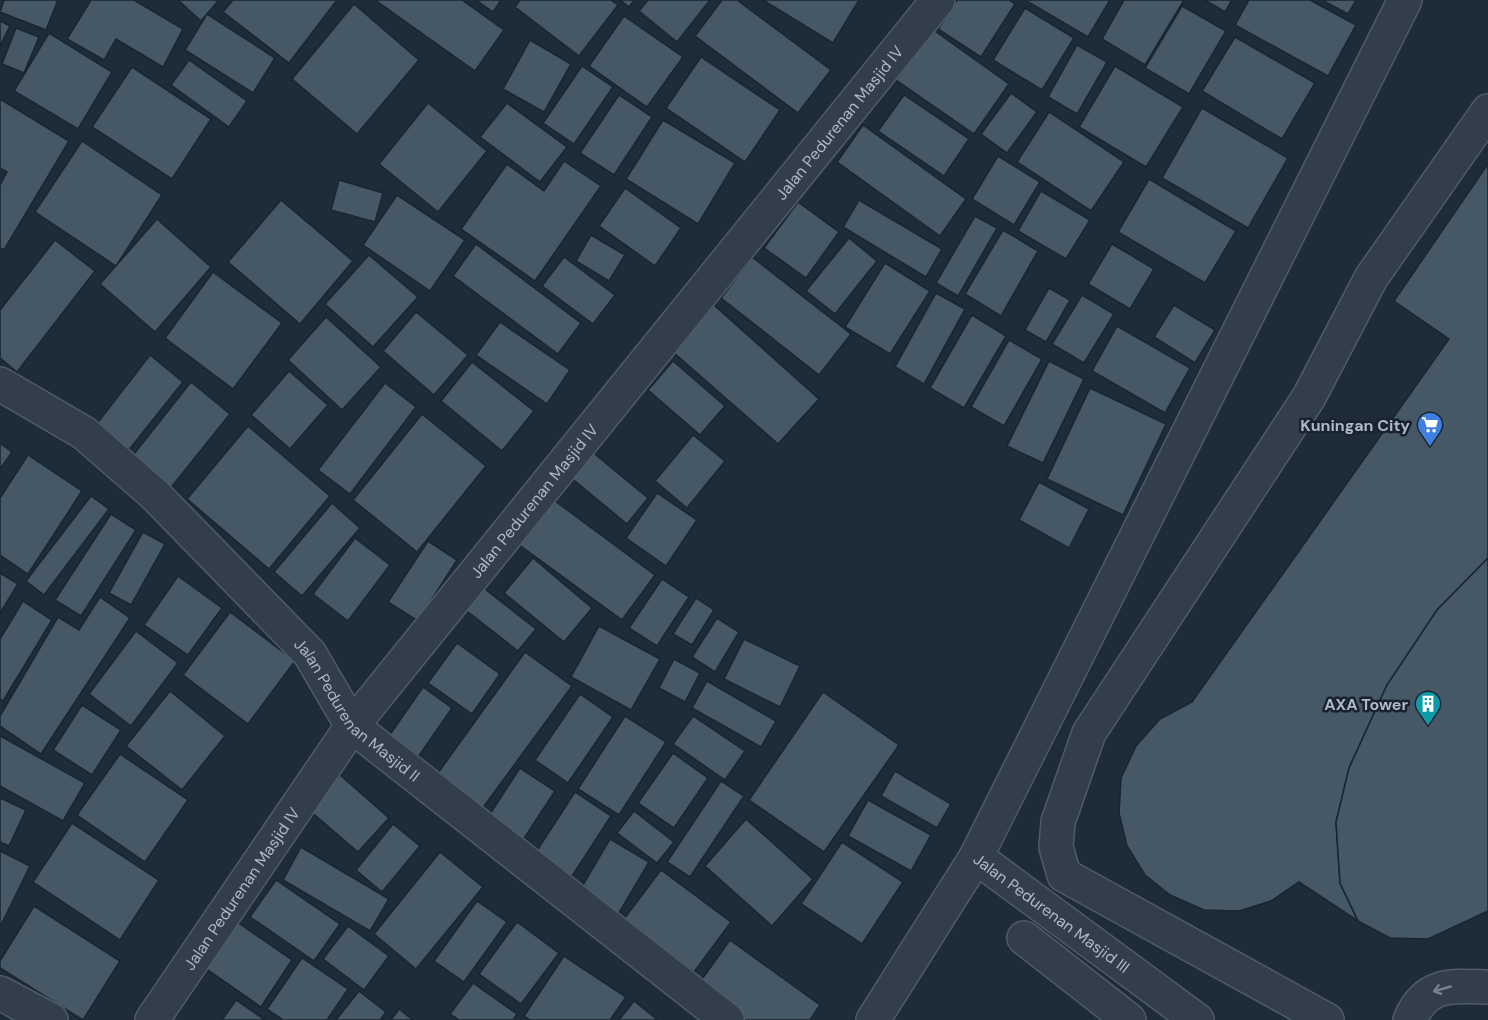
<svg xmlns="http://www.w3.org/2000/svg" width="1488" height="1020" font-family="'DM Sans',sans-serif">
<rect width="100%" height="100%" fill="#1e2c39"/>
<g fill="#465765" stroke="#19252f" stroke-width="1.5">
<path d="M4 0H58L46 30 0 12Z"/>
<path d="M91 0H134L183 29 163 67 116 39 104 60 67 39Z"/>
<path d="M178 0H219L201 21Z"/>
<path d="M233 0H337L289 63 223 12Z"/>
<path d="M375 0H462L504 30 475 71Z"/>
<path d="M476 0H501L493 12Z"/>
<path d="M520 0H611L618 5 579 56 515 7Z"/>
<path d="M620 0H634L629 7Z"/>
<path d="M648 0H710L677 42 639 11Z"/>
<path d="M722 0H737L831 70 798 113 695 36Z"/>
<path d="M763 0H859L833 43Z"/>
<path d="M957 0H1009L1015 4 981 57 938 29Z"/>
<path d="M1025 0H1110L1088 37Z"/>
<path d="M1124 0H1184L1145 65 1102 39Z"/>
<path d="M1205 0H1232L1225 12Z"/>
<path d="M1249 0H1310L1356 25 1328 76 1235 25Z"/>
<path d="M1322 0H1356L1348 14Z"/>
<path d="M354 4 419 60 357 134 292 79Z"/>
<path d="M1182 6 1226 31 1189 94 1145 68Z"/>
<path d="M1025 8 1074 38 1042 90 993 60Z"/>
<path d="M207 14 275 58 253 93 185 50Z"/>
<path d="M624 16 683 57 647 107 589 66Z"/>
<path d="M0 21 10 26 0 46Z"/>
<path d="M16 28 39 37 24 73 2 64Z"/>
<path d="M932 29 1009 84 974 134 896 80Z"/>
<path d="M49 33 112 72 78 129 14 91Z"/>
<path d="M1235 37 1315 83 1282 139 1202 91Z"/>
<path d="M530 40 571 64 544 112 503 89Z"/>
<path d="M1077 45 1107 62 1077 114 1048 97Z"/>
<path d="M701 57 780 110 745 162 666 108Z"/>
<path d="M189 60 247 101 229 127 171 85Z"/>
<path d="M582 66 613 87 574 144 543 123Z"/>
<path d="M1115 66 1183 107 1146 167 1079 127Z"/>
<path d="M132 67 211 119 172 179 92 127Z"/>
<path d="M1011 93 1037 112 1007 153 981 134Z"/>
<path d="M619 95 652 117 614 175 580 153Z"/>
<path d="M904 95 969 139 944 176 878 131Z"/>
<path d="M0 99 69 141 4 250 0 248V185L7 172 0 168Z"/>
<path d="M428 103 487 151 438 212 379 164Z"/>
<path d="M507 103 567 147 540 182 480 137Z"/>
<path d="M1202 108 1288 158 1248 228 1162 178Z"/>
<path d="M1049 112 1124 162 1091 211 1017 162Z"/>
<path d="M663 120 735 163 698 224 626 179Z"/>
<path d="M863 125 966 199 940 236 837 162Z"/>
<path d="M82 141 162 195 116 266 35 212Z"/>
<path d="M998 156 1040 182 1014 225 972 199Z"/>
<path d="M564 161 601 186 535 281 461 229 507 164 544 191Z"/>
<path d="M1488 164V558L1437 610 1387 685 1349 768 1336 822 1340 883 1358 921 1299 882 1271 901 1239 911 1204 910 1170 895 1145 875 1127 846 1119 813 1121 778 1136 746 1160 719 1192 702 1449 339 1394 301Z"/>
<path d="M1149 179 1236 231 1205 283 1118 232Z"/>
<path d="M339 180 383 193 375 222 331 210Z"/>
<path d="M625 188 681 228 655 266 599 226Z"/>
<path d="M1041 191 1090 220 1066 259 1018 231Z"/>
<path d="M397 195 465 240 430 291 363 245Z"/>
<path d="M281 200 353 261 300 324 228 262Z"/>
<path d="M859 200 942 249 926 277 843 227Z"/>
<path d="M798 202 839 232 806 278 764 248Z"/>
<path d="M975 216 997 228 958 296 936 283Z"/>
<path d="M157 219 211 267 155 332 100 284Z"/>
<path d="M1003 230 1038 251 1001 316 965 294Z"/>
<path d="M591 235 625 255 609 281 576 261Z"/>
<path d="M849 238 877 261 835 314 806 291Z"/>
<path d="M55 240 95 271 17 372 0 358V310Z"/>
<path d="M476 244 581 323 558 354 453 276Z"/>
<path d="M1112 244 1154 269 1130 309 1088 284Z"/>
<path d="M369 255 418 297 373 347 325 304Z"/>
<path d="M564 257 615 295 593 324 542 286Z"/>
<path d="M752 257 851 334 819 375 721 298Z"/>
<path d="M885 263 930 291 890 354 845 327Z"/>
<path d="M213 272 282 323 233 389 165 338Z"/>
<path d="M1049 288 1070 300 1046 342 1025 330Z"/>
<path d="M936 293 965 309 924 384 895 367Z"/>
<path d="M1082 295 1114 314 1084 363 1052 344Z"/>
<path d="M714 305 819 399 778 444 673 352Z"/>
<path d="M1174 305 1215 330 1195 363 1154 337Z"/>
<path d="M416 312 468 355 434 395 383 351Z"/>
<path d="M972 315 1006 336 964 408 930 388Z"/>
<path d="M326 317 381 367 342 410 288 360Z"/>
<path d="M500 322 570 370 547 404 476 355Z"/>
<path d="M1117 326 1190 368 1165 413 1092 371Z"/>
<path d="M1009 340 1042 359 1004 426 971 407Z"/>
<path d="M150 355 183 382 124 456 92 430Z"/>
<path d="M673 361 725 406 700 435 648 390Z"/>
<path d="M1049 361 1084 379 1043 463 1007 446Z"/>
<path d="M472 362 534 411 502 451 441 401Z"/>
<path d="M289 371 328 405 290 449 251 415Z"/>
<path d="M191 382 230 414 169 490 130 459Z"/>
<path d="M385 383 416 407 350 494 318 470Z"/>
<path d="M1090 388 1166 424 1123 515 1047 479Z"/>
<path d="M422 414 486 466 417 552 353 500Z"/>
<path d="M248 426 330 496 269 569 187 499Z"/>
<path d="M693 435 725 461 687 508 655 481Z"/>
<path d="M0 443 12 452 0 469Z"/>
<path d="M591 451 648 498 627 524 570 477Z"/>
<path d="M28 455 82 491 28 574 0 555V498Z"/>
<path d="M1039 482 1089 509 1069 548 1019 520Z"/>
<path d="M657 493 697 520 666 566 626 538Z"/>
<path d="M547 495 655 575 622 620 514 541Z"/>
<path d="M91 496 109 509 44 595 26 581Z"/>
<path d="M332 503 360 528 302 596 274 572Z"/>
<path d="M111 514 136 530 81 616 55 600Z"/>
<path d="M143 532 165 544 131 605 109 593Z"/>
<path d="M355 538 390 565 348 621 313 594Z"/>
<path d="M428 541 457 560 418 621 388 602Z"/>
<path d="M533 558 592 608 564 642 504 593Z"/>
<path d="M1488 558V911L1428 939 1390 938 1358 921 1340 883 1336 822 1349 768 1387 685 1437 610Z"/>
<path d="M0 573 18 584 0 613Z"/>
<path d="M178 576 222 608 188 655 144 625Z"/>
<path d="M662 579 689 597 657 646 629 628Z"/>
<path d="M481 586 536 629 518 651 463 608Z"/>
<path d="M100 597 130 618 41 754 0 726V716L58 617 79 630Z"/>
<path d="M696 598 714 610 692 645 673 634Z"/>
<path d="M23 601 52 620 3 701 0 699V639Z"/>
<path d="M230 612 295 661 248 724 183 675Z"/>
<path d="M717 618 739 632 715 672 692 657Z"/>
<path d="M599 626 660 659 631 710 571 677Z"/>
<path d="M136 631 178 663 131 726 89 694Z"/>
<path d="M744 639 800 666 780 707 724 679Z"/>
<path d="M457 643 500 674 472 714 428 683Z"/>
<path d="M525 652 572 686 479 813 433 780Z"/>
<path d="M674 659 700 673 685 702 659 688Z"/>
<path d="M707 681 776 721 761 747 692 708Z"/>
<path d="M423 687 452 708 416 760 387 739Z"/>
<path d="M170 691 225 736 182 790 126 746Z"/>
<path d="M823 692 899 745 824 852 749 800Z"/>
<path d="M580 694 613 717 568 783 535 760Z"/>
<path d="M82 705 121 730 92 775 53 750Z"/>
<path d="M625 716 666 742 619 815 578 789Z"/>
<path d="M693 716 745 751 725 780 673 744Z"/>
<path d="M0 736 85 783 63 821 0 786Z"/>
<path d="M673 753 708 778 674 828 638 803Z"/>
<path d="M120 754 188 800 145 862 77 815Z"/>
<path d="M520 768 555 791 521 843 486 820Z"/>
<path d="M895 771 951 804 937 828 881 796Z"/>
<path d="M340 775 389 818 358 852 309 810Z"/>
<path d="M721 781 744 796 690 877 667 862Z"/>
<path d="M575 792 611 816 565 887 529 863Z"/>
<path d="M0 798 26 810 9 846 0 842Z"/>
<path d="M868 800 931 835 911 871 848 836Z"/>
<path d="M634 811 674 842 657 863 617 833Z"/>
<path d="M746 819 813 879 772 926 705 866Z"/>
<path d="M72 823 159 880 120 940 33 882Z"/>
<path d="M393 824 420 846 382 892 356 870Z"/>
<path d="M610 839 649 862 616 918 577 895Z"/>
<path d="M842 842 903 882 862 944 801 904Z"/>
<path d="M301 847 389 899 370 931 283 880Z"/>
<path d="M0 851 30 866 0 927Z"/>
<path d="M440 852 483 887 416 969 374 934Z"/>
<path d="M661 870 731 922 694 972 624 919Z"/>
<path d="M276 880 340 924 314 961 250 917Z"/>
<path d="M477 901 507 922 464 982 434 961Z"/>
<path d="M34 906 120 961 83 1020 0 968V961Z"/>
<path d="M230 917 292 960 261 1007 198 963Z"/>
<path d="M517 922 559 953 521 1004 479 974Z"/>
<path d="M348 926 389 956 364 990 323 959Z"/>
<path d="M730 940 820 1005 810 1020H737L695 989Z"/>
<path d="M564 956 626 997 610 1020H530L524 1016Z"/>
<path d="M302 958 348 989 327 1020H283L267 1009Z"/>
<path d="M473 983 517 1014 513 1020H459L450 1014Z"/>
<path d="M359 991 386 1012 380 1020H336Z"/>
<path d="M236 1000 265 1020H222Z"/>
<path d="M634 1001 658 1020H619Z"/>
<path d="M399 1009 413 1020H391Z"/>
</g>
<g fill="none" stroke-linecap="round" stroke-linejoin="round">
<defs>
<g id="minor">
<path id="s1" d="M0 384 84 433 155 495 310 654 352 726 727 1020"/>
<path id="s2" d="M976 857 1197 1020"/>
<path d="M1024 938 1129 1020"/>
<path d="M0 993 51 1020"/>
<path id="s3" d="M152 1020 352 726 938 0"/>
<path d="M873 1020 976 857 1405 0"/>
<path d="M1327 1020 1064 875 1056 847 1058 822 1089 733 1309 397 1371 278 1488 111"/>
<path d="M1410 1020C1426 982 1452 986 1488 987"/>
</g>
</defs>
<use href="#minor" stroke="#4f5c67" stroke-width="36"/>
<use href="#minor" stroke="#323e49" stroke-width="33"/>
</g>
<defs><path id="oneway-shaft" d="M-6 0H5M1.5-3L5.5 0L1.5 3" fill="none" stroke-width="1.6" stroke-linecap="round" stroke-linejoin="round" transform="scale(1.5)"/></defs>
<use stroke="#75828e" href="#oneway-shaft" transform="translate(1442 989) rotate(164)"/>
<defs>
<symbol id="supermarket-pin" viewBox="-11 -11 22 30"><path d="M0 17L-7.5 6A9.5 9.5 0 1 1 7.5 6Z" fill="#3f7fe0" stroke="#18232d"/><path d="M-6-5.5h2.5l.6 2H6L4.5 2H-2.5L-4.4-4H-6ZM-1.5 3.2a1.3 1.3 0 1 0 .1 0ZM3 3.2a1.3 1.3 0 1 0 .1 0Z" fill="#fff"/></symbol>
<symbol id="building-pin" viewBox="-11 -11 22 30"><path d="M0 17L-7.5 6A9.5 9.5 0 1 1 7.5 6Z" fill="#0f9aa8" stroke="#18232d"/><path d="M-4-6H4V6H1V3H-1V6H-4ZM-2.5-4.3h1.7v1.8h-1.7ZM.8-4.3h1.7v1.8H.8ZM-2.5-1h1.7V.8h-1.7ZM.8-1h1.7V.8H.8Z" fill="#fff"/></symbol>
</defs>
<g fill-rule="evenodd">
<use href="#supermarket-pin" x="1415" y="410" width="30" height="40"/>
<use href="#building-pin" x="1413" y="689" width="30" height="40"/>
</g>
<g text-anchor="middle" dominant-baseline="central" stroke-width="5" stroke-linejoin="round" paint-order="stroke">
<g font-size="16" fill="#acb9c6" stroke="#18232d">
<text stroke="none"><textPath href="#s3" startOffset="1131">Jalan Pedurenan Masjid IV</textPath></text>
<text stroke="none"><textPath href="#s3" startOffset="645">Jalan Pedurenan Masjid IV</textPath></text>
<text stroke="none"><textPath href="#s1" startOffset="488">Jalan Pedurenan Masjid II</textPath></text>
<text stroke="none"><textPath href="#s3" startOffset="159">Jalan Pedurenan Masjid IV</textPath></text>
<text stroke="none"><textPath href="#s2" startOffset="94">Jalan Pedurenan Masjid III</textPath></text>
</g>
<g font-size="16" font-weight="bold" fill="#acb9c6" stroke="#18232d" text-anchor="end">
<text x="1410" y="425">Kuningan City</text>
<text x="1408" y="704">AXA Tower</text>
</g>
</g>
</svg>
